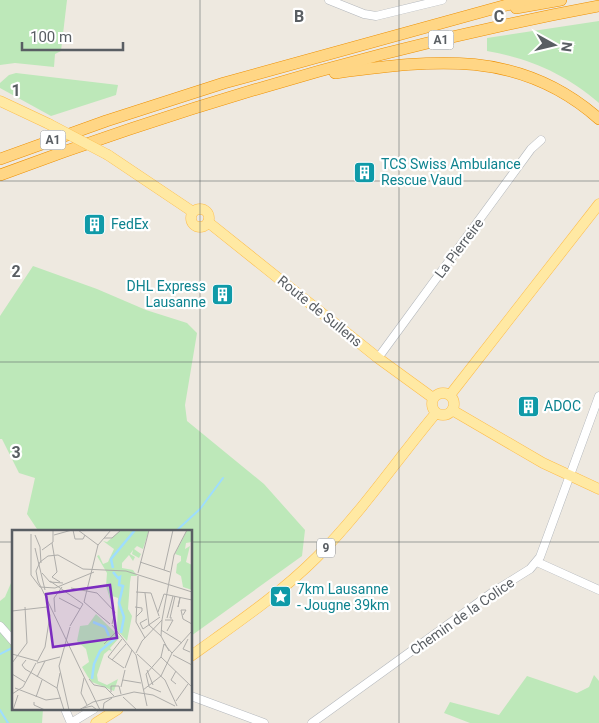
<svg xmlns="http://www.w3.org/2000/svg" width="599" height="723" font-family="Roboto,sans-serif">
<rect width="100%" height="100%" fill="#eee9e0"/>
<g fill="#bde8b9">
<path d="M0 0H67L61 51 55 54 54 67 15 63 0 65Z"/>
<path d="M599 21V103C565 74 531 59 487 51V38Z"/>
<path d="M16 73 118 85 116 95 51 116 0 88V83L9 75Z"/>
<path d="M33 266 97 289 146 310 187 323 197 333 185 405 187 421 264 484 305 530 302 556 191 636V532H39L27 514 35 478 19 473 2 439H0V316Z"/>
<path d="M14 576V709H43L42 723H0V601L5 597Z"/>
<path d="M594 675 599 681V723H470L444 713 450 702 499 715 527 676 577 693 589 687Z"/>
</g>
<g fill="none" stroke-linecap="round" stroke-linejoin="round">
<g stroke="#9eddff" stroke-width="2">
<path d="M175 532 200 509 223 478"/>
<path d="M0 654 14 647"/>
<path d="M0 710 8 723"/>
</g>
<defs>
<g id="minor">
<path d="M329 0 364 14 376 16 442 0"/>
<path d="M378 358 531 149 541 140"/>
<path d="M537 562 599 590"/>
<path d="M0 626 14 642"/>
<path d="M191 696 264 723"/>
<path d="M65 709 71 723"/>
<path d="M71 723 94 709"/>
<path d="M312 723 493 592 530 569 540 557 599 396"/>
</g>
<g id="major">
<path d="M0 101 49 124"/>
<path d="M108 155 193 212"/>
<circle cx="200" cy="218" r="9"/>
<path d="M208 222 378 358 433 398"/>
<circle cx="443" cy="404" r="11"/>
<path d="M450 395 599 204"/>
<path d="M452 410 543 463 599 489"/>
<path d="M191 656C234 625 279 595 317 557 361 513 396 461 436 413"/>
<path d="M96 723 118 709"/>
</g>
<g id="highway">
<path d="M516 8 561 0"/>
<path d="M335 73C433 60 519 48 599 119"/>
<path d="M0 159 106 121 224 83 525 0"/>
<path d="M0 175C194 103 395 44 599 6"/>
</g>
</defs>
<use href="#minor" stroke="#b3b7bc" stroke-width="9"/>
<use href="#major" stroke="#febc48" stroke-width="11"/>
<use href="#highway" stroke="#ed8f00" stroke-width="12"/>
<use href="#minor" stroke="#fff" stroke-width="8"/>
<use href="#major" stroke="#ffe9a3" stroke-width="10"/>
<use href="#highway" stroke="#ffd685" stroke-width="11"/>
<defs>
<path id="major-bridge" d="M49 124 108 155"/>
</defs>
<use href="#major-bridge" stroke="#febc48" stroke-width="11" stroke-linecap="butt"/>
<use href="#major-bridge" stroke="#ffe9a3" stroke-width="10"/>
</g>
<path fill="none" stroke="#595e63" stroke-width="1" stroke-opacity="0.55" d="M200 0V723M399 0V723M0 181H599M0 362H599M0 542H14M191 542H599"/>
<defs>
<symbol id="building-square" viewBox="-11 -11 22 22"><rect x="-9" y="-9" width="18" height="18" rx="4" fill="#0f9aa8" stroke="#fff"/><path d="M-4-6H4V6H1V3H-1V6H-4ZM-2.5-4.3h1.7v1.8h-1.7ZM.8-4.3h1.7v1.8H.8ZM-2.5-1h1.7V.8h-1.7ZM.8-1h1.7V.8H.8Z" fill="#fff"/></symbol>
<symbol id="sight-square" viewBox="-11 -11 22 22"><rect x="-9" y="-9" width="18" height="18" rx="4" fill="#0f9aa8" stroke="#fff"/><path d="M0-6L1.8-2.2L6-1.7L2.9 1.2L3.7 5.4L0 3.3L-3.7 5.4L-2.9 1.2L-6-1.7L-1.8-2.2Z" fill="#fff"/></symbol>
</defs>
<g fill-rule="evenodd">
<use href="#building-square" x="352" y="160" width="25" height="25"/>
<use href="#building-square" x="82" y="212" width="25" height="25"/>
<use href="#building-square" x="210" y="282" width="25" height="25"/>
<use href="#building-square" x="516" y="394" width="25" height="25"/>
<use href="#sight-square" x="268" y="584" width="25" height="25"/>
</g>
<g text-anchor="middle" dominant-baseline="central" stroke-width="4.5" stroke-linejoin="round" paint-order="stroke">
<g fill="#fff" stroke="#8b8e92" stroke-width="1">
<rect x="428.5" y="30.5" width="25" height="19" rx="4"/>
<rect x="40.5" y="130.5" width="25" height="19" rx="4"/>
<rect x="317" y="538.5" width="18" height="19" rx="4"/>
</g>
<g font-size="12" font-weight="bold" fill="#595e63">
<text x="441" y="40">A1</text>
<text x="53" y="140">A1</text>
<text x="326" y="548">9</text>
</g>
<g font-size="14" fill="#0d838f" stroke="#fff" text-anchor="start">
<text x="381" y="164">TCS Swiss Ambulance<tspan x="381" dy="16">Rescue Vaud</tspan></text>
<text x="111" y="224">FedEx</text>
<text x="206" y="286" text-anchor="end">DHL Express<tspan x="206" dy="16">Lausanne</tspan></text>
<text x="544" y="406">ADOC</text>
<text x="297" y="589">7km Lausanne<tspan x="297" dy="16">- Jougne 39km</tspan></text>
</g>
<g font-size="14" fill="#595e63" stroke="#fff">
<text transform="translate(459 248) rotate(-53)">La Pierreire</text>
<text transform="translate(320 311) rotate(39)">Route de Sullens</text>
<text transform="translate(462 616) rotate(-35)">Chemin de la Colice</text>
</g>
</g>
<g transform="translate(12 530)">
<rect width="180" height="180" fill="#eee9e0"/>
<path d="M109 0H137L131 19 125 16 122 19 129 24 127 28 120 24 121 20 118 24 123 27 121 31 117 25 110 33V38L121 40 125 46H119L118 52 116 79 120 86 115 111 105 100 106 68 100 66 98 69 94 56 95 43 85 26 87 25 91 34 96 32 102 19 91 11 95 12ZM175 0H180V12L174 13 173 19 178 16 174 32 180 35V60L171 57 169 46 164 43 165 34 169 31V26L163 24ZM84 84 108 107 98 118 100 121 97 120 92 124 85 145 86 151 95 155 106 149 102 161 80 152 76 147 70 137 77 132 74 119 65 111 68 96 76 95Z" fill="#bde8b9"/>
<path fill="none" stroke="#9eddff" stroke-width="2.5" d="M101 38 99 29 123 0M101 42 106 48 108 47 107 55 111 56 107 73 112 87 109 103M81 92 93 97 97 106M80 149 82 134 88 121 105 107"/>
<path fill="none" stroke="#aeadaa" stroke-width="1" d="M61 0 63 9H71L73 5M66 0 86 15M19 4V45L28 57 43 58 82 42M23 5 28 17 29 33M42 5 60 0M92 8H100L109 0M40 13 45 42 40 47 48 52M23 18 33 60M30 20 41 12V0M128 32 158 42M152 40 161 0M30 43 38 52 51 53M126 43 137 0M126 46 124 92 133 108M38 51 71 74M59 58 85 63 103 82 100 94M124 62 139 63 147 86M133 63 137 95 149 106M47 68 68 79M168 68 166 77 168 67M72 72 86 15 99 0M72 72 98 94M123 77 130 78V81L124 87M0 81 35 77 38 85 33 117 25 132M43 82 42 68 50 57M146 82 152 64 180 70M171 85 174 80H169L171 89 180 94M155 88 161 66M160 88H158L163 66M135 89 128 93 131 99 148 87M150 90 149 106 157 121M153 90H161L155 101M100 95 124 125 135 176M58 96 71 74M149 100 170 113M110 109 96 127 112 138M176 109 171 119 178 122M92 114 104 102M124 123 130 111 150 90 162 25 175 0M160 123 152 114 149 127 180 157M0 124 25 131M125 124 153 150 165 176M161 125 180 135M149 127 134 144 137 157 149 162M14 130 10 135 13 139 45 158M100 130 114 114M0 133 15 113 13 77M25 133 48 127M113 138 120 120M135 140 141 155M48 143 45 158 52 180M0 144 13 152M25 147 33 131M72 148 69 163 75 175M77 149 82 155 93 157 102 166M111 150 129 153M164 154 159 150 164 141M109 157 113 140M3 158 34 170 49 168M131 160 149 146 160 123 180 101M99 162V156H107L109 164M0 164 11 157 24 133M24 167 30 150M111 167 125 180M164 171 176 154M22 172V175L33 180M71 178 80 176 85 180M1 180 6 165M57 180 47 136 58 97M67 180 81 172 122 162 141 165 163 176M88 180 26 51 24 41 28 32 36 26 46 25 71 39 114 41 180 62M91 180 92 173 100 168"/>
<path fill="#7b2cbf" fill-opacity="0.15" stroke="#7b2cbf" stroke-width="2.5" d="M98 55 105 108 41 117 34 64Z"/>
<rect width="180" height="180" fill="none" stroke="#595e63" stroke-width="2.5"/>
</g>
<g font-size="16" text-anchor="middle" font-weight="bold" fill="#595e63" stroke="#fff" stroke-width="4.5" stroke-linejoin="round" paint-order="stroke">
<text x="299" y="22">B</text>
<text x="499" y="22">C</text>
<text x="16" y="96">1</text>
<text x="16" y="277">2</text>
<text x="16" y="458">3</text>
</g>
<g transform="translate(554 45) rotate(98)" stroke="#ffffff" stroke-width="4" paint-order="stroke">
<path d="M0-4L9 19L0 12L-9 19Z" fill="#595e63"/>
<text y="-8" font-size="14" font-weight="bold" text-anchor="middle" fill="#595e63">N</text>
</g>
<path d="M22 42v8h101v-8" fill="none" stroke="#595e63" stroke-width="2.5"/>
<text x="30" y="42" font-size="15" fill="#595e63" stroke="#ffffff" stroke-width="4" paint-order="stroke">100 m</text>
</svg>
